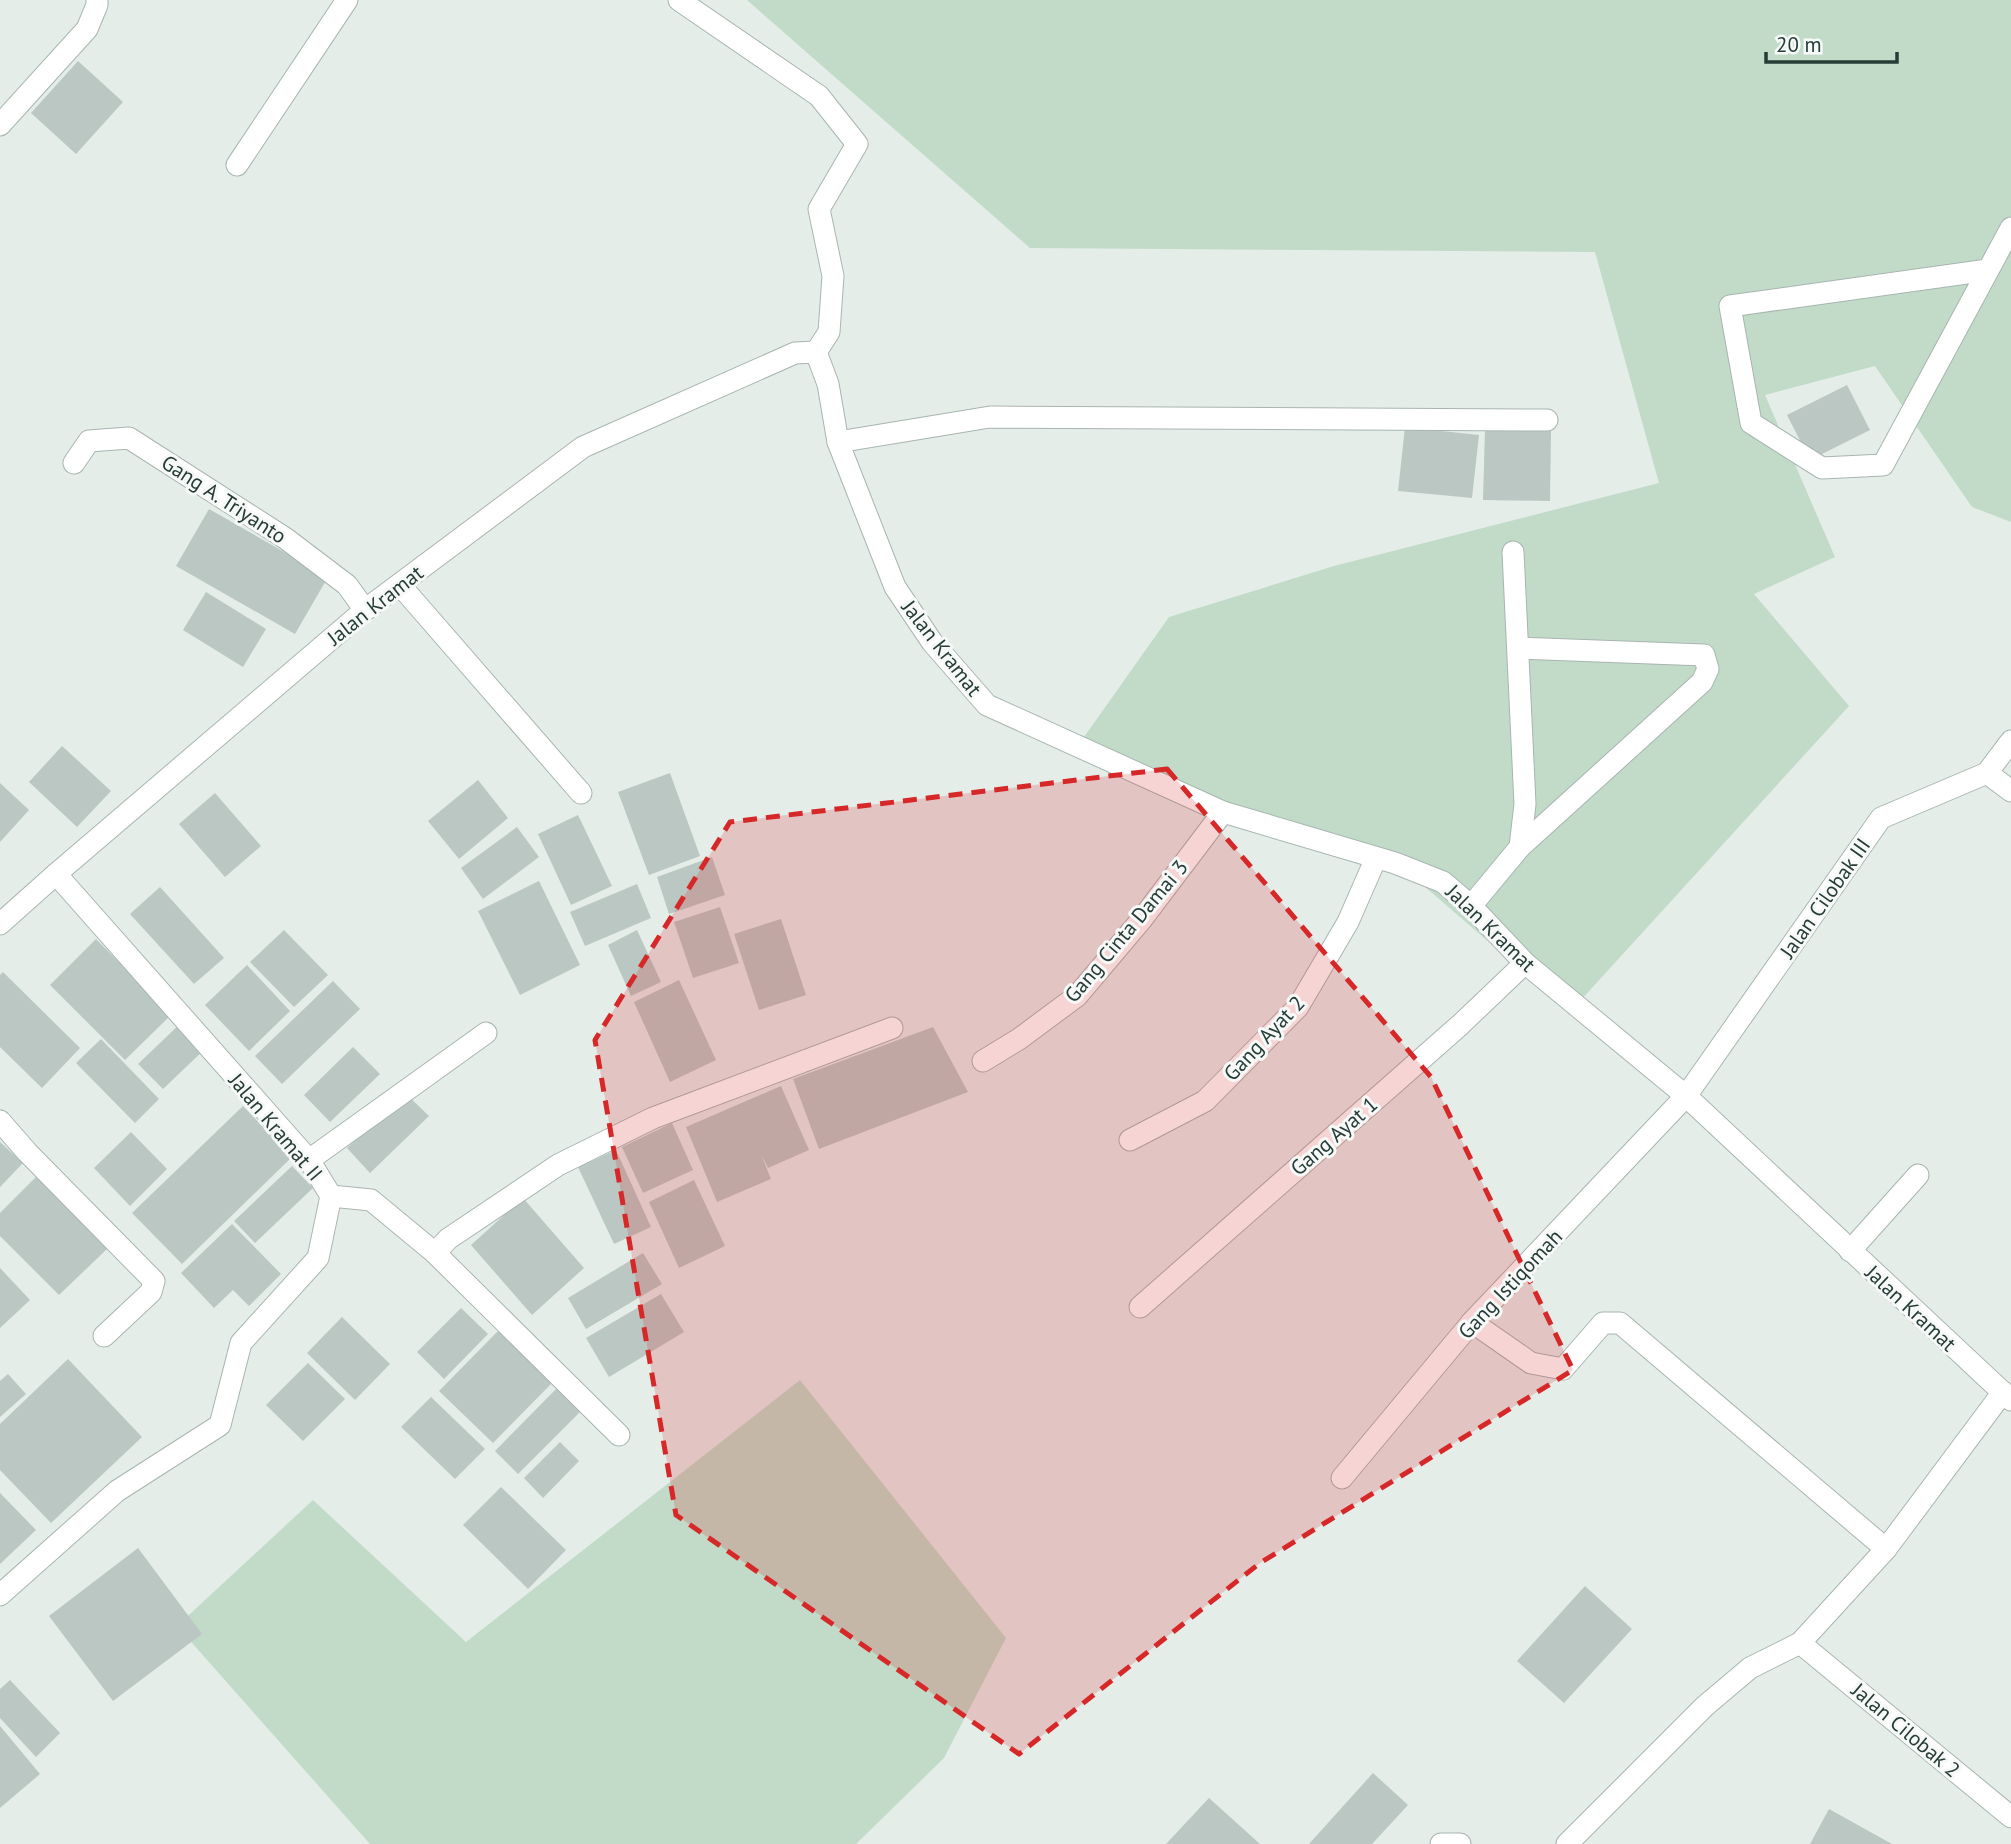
<svg xmlns="http://www.w3.org/2000/svg" width="2011" height="1844" font-family="'PT Sans',sans-serif">
<rect width="100%" height="100%" fill="#e5ede9"/>
<g fill="#c1dbc8">
<path d="M747 0H2011V522L1972 507 1875 366 1765 395 1835 557 1754 594 1849 706 1570 1012 1417 880 1072 754 1169 617 1334 566 1659 483 1595 252 1030 248Z"/>
<path d="M800 1380 1006 1638 944 1758 856 1844H370L177 1626 313 1500 466 1642Z"/>
</g>
<g fill="#bbc7c2">
<path d="M78 61 123 102 76 154 31 113Z"/>
<path d="M1847 385 1870 430 1810 460 1787 415Z"/>
<path d="M1405 427 1479 435 1472 498 1398 491Z"/>
<path d="M1485 429 1551 430 1550 501 1483 500Z"/>
<path d="M209 509 328 577 295 634 176 566Z"/>
<path d="M206 592 266 629 243 667 183 630Z"/>
<path d="M62 746 111 791 77 827 29 782Z"/>
<path d="M670 773 700 856 649 875 618 792Z"/>
<path d="M478 780 508 818 459 859 428 821Z"/>
<path d="M0 783 29 810 0 842Z"/>
<path d="M215 793 261 846 225 877 179 824Z"/>
<path d="M578 815 612 886 571 905 538 834Z"/>
<path d="M517 827 539 857 483 899 461 868Z"/>
<path d="M712 857 725 895 669 914 657 877Z"/>
<path d="M539 881 580 965 520 995 478 911Z"/>
<path d="M637 884 651 918 585 946 570 912Z"/>
<path d="M160 887 224 958 194 984 130 914Z"/>
<path d="M720 907 739 963 693 978 674 922Z"/>
<path d="M781 919 806 995 759 1010 734 934Z"/>
<path d="M284 930 328 975 294 1007 250 962Z"/>
<path d="M637 930 661 982 631 996 608 945Z"/>
<path d="M96 939 171 1015 125 1060 50 985Z"/>
<path d="M247 965 290 1011 249 1051 205 1005Z"/>
<path d="M3 972 80 1048 42 1088 0 1047V975Z"/>
<path d="M679 980 716 1060 670 1082 634 1002Z"/>
<path d="M333 981 360 1009 282 1084 255 1056Z"/>
<path d="M182 1022 207 1047 163 1089 138 1064Z"/>
<path d="M933 1027 968 1092 819 1149 793 1079Z"/>
<path d="M101 1039 159 1099 135 1123 76 1063Z"/>
<path d="M353 1047 380 1074 330 1122 304 1095Z"/>
<path d="M781 1086 809 1150 768 1168 761 1154 771 1179 717 1202 686 1127Z"/>
<path d="M405 1093 429 1116 370 1173 347 1148Z"/>
<path d="M243 1106 292 1157 182 1264 132 1213Z"/>
<path d="M672 1123 693 1170 643 1193 622 1147Z"/>
<path d="M131 1132 167 1169 130 1206 94 1168Z"/>
<path d="M0 1142 23 1163 0 1187Z"/>
<path d="M616 1150 651 1227 614 1244 578 1167Z"/>
<path d="M292 1166 313 1188 255 1243 234 1221Z"/>
<path d="M37 1176 108 1248 59 1295 0 1236V1213Z"/>
<path d="M694 1180 725 1246 679 1268 649 1202Z"/>
<path d="M523 1198 584 1268 532 1315 471 1245Z"/>
<path d="M232 1224 281 1274 249 1306 233 1290 214 1308 181 1273Z"/>
<path d="M643 1253 662 1284 586 1329 568 1298Z"/>
<path d="M0 1268 30 1300 0 1328Z"/>
<path d="M661 1294 684 1332 609 1377 586 1338Z"/>
<path d="M461 1308 488 1334 444 1379 417 1352Z"/>
<path d="M342 1317 390 1364 355 1400 307 1353Z"/>
<path d="M499 1330 552 1383 493 1443 439 1391Z"/>
<path d="M68 1359 142 1437 51 1523 0 1470V1424Z"/>
<path d="M308 1363 345 1399 303 1441 266 1405Z"/>
<path d="M8 1374 26 1394 0 1417V1381Z"/>
<path d="M559 1386 583 1409 518 1474 495 1451Z"/>
<path d="M431 1397 485 1449 455 1479 401 1427Z"/>
<path d="M560 1442 579 1461 543 1498 524 1478Z"/>
<path d="M501 1487 566 1550 528 1589 463 1525Z"/>
<path d="M0 1493 36 1530 0 1564Z"/>
<path d="M138 1548 202 1634 113 1701 49 1616Z"/>
<path d="M1585 1586 1632 1629 1564 1703 1517 1661Z"/>
<path d="M10 1680 60 1733 36 1757 0 1718V1689Z"/>
<path d="M0 1726 40 1774 0 1808Z"/>
<path d="M1373 1773 1408 1805 1372 1844H1309Z"/>
<path d="M1209 1798 1260 1844H1166Z"/>
<path d="M1829 1809 1892 1844H1810Z"/>
</g>
<g fill="none" stroke-linecap="round" stroke-linejoin="round">
<defs>
<g id="street">
<path d="M679 0 819 96 857 144 819 209 833 276 829 332 816 352"/>
<path d="M0 125 87 29 97 5V0"/>
<path d="M237 165 347 0"/>
<path d="M1988 270 1730 306 1751 423 1822 468 1883 465 2011 228"/>
<path d="M838 442 990 417 1547 420"/>
<path d="M74 463 89 441 129 438 285 538 347 585 365 610"/>
<path d="M400 585 581 793"/>
<path d="M1518 648 1704 655 1708 669 1702 682 1520 847"/>
<path d="M1987 773 2011 741"/>
<path d="M1987 773 2011 791"/>
<path d="M1471 906 1520 847 1525 804 1513 552"/>
<path d="M0 924 56 874 365 610 583 447 795 353 816 352 828 384 838 442 895 587 932 642 987 705 1223 812 1395 863 1443 882 1471 906 1525 963 1686 1096 2011 1400"/>
<path d="M983 1061 1019 1039 1077 996 1142 919 1223 812"/>
<path d="M0 1121 27 1152 154 1281 151 1292 104 1336"/>
<path d="M1130 1140 1205 1101 1298 1007 1348 922 1376 858"/>
<path d="M309 1160 486 1033"/>
<path d="M331 1196 371 1200 435 1253 448 1239 558 1165 653 1118 892 1028"/>
<path d="M1850 1251 1918 1175"/>
<path d="M435 1253 619 1435"/>
<path d="M1140 1307 1460 1025 1525 963"/>
<path d="M1472 1322 1531 1363 1563 1369 1603 1323H1620L1886 1549"/>
<path d="M1342 1478 1472 1322 1686 1096 1881 818 1987 773"/>
<path d="M0 1595 117 1491 220 1425 241 1343 318 1258 331 1196 309 1160 56 874"/>
<path d="M1800 1643 2011 1817"/>
<path d="M1441 1844H1460"/>
<path d="M1567 1844 1705 1706 1750 1668 1800 1643 1886 1549 2003 1392"/>
</g>
</defs>
<use href="#street" stroke="#a8b5b0" stroke-width="23"/>
<use href="#street" stroke="#fff" stroke-width="21"/>
</g>
<path fill="#d62828" fill-opacity="0.2" stroke="#d62828" stroke-width="5" stroke-dasharray="14 9" stroke-linejoin="round" d="M1167 769 1431 1077 1573 1370 1260 1563 1019 1754 676 1515 595 1040 730 822Z"/>
<g text-anchor="middle" dominant-baseline="central" stroke-width="6" stroke-linejoin="round" paint-order="stroke">
<g font-size="21" fill="#263d37" stroke="#f6f9f7">
<text transform="translate(224 499) rotate(33)">Gang A. Triyanto</text>
<text transform="translate(375 605) rotate(-38)">Jalan Kramat</text>
<text transform="translate(942 648) rotate(52)">Jalan Kramat</text>
<text transform="translate(1825 898) rotate(-55)">Jalan Cilobak III</text>
<text transform="translate(1491 928) rotate(44)">Jalan Kramat</text>
<text transform="translate(1126 931) rotate(-50)">Gang Cinta Damai 3</text>
<text transform="translate(1264 1038) rotate(-47)">Gang Ayat 2</text>
<text transform="translate(276 1127) rotate(50)">Jalan Kramat II</text>
<text transform="translate(1334 1136) rotate(-41)">Gang Ayat 1</text>
<text transform="translate(1510 1284) rotate(-47)">Gang Istiqomah</text>
<text transform="translate(1911 1308) rotate(43)">Jalan Kramat</text>
<text transform="translate(1906 1730) rotate(40)">Jalan Cilobak 2</text>
</g>
</g>
<path d="M1766 52v10h131v-10" fill="none" stroke="#263d37" stroke-width="3.5"/>
<text x="1776" y="52" font-size="21" fill="#263d37" stroke="#f6f9f7" stroke-width="5" paint-order="stroke">20 m</text>
</svg>
